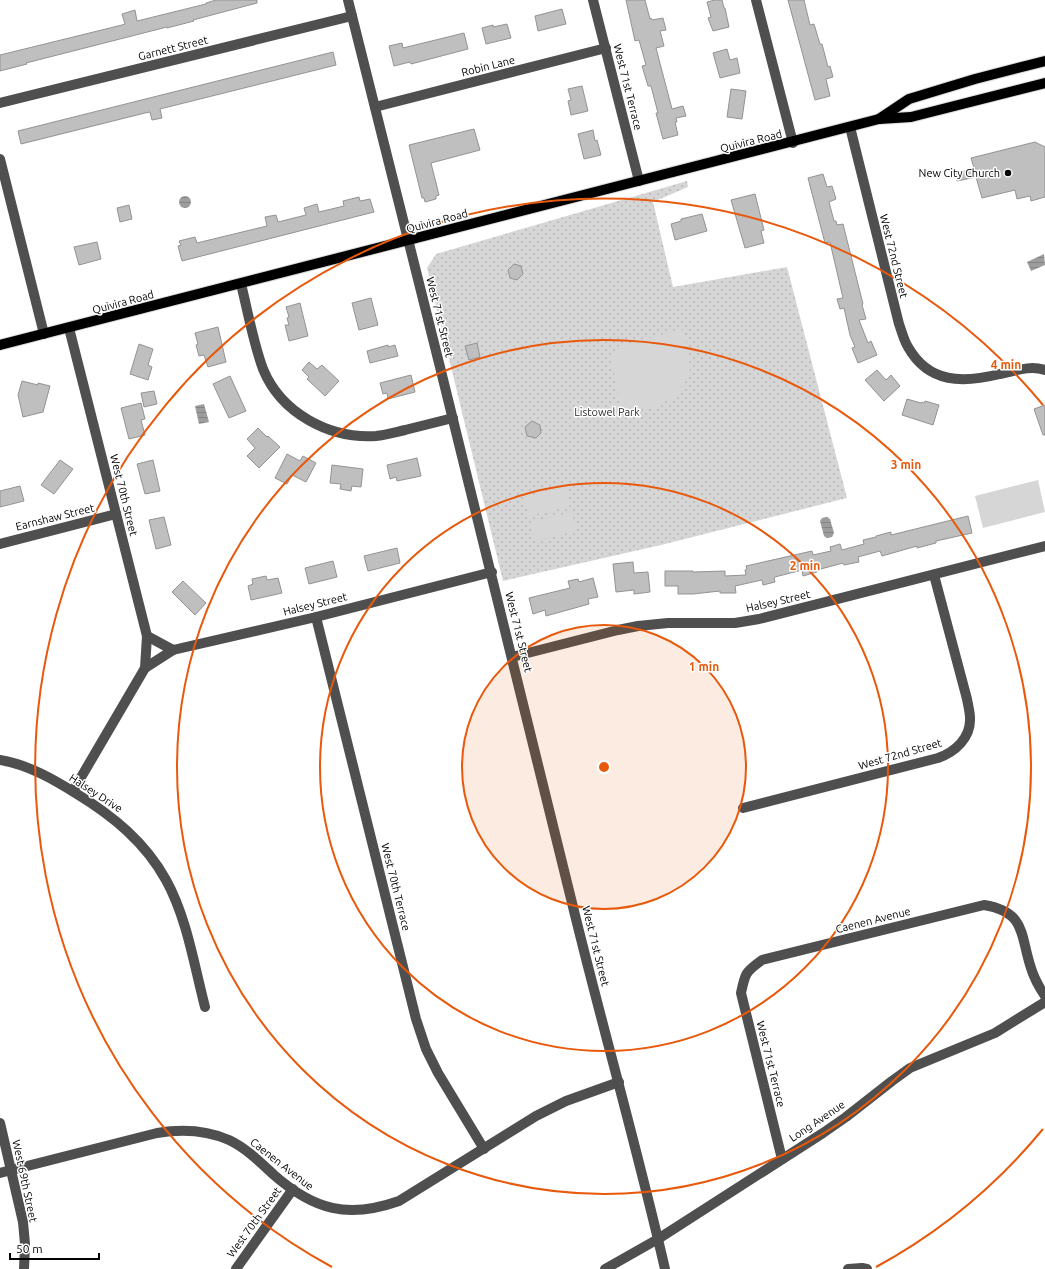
<svg xmlns="http://www.w3.org/2000/svg" width="1045" height="1269" font-family="Ubuntu,sans-serif">
<defs>
<pattern id="grass-dots" width="8" height="8" patternUnits="userSpaceOnUse"><rect width="8" height="8" fill="#d6d6d6"/><path d="M2 2h.1M6 6h.1" fill="none" stroke="#b6b6b6" stroke-width="1.8" stroke-linecap="round"/></pattern>
<pattern id="water-rules" width="6" height="5" patternUnits="userSpaceOnUse"><rect width="6" height="5" fill="#9d9d9d"/><path d="M0 2.5h6" fill="none" stroke="#858585"/></pattern>
</defs>
<rect width="100%" height="100%" fill="#fff"/>
<path fill="url(#grass-dots)" d="M687 181 688 187 653 202 673 287 787 267 847 498 661 545 503 581 427 268 436 254Z"/>
<g fill="#d6d6d6">
<path d="M682 329 689 350 690 375 675 397 654 407 620 408 611 356 617 347Z"/>
<path d="M1038 480 1045 512 983 528 975 496Z"/>
<path d="M566 487 570 506 529 516 524 497Z"/>
<path d="M572 512 577 531 535 541 531 522Z"/>
</g>
<g fill="url(#water-rules)">
<circle cx="185" cy="202" r="6"/>
<path d="M1044 254 1045 265 1031 271 1027 262Z"/>
<path d="M204 404 209 422 199 424 195 406Z"/>
<path d="M827 517 830 519 834 533 832 537 827 538 824 536 820 521 822 518Z"/>
</g>
<g fill="#bfbfbf" stroke="#939393">
<path d="M216 0H257V3L193 20 194 21 167 28V27L26 63 27 64 0 71V55L122 25 125 24 122 14 135 10 137 21 206 4V3Z"/>
<path d="M626 0H645L650 19 651 18 652 20 663 18 666 30 660 31 664 46 656 48 672 109 683 106 686 116 676 118 677 122H675L678 135 663 139 656 113H658L651 86H648L642 66 646 65 639 40 635 41Z"/>
<path d="M715 0H722L724 8H725L729 27 713 31 708 18 711 17 707 2Z"/>
<path d="M788 0H804L810 25 814 24 820 44H822L828 67 830 66 833 77 826 79 830 96 815 100Z"/>
<path d="M562 9 566 24 538 31 535 16Z"/>
<path d="M507 24 511 38 486 44 482 28 493 25V27Z"/>
<path d="M464 33 468 49 411 64 410 62 394 66 389 46 402 43 403 48Z"/>
<path d="M727 49 730 60 737 58 740 73 720 78 713 53Z"/>
<path d="M333 52 336 65 160 109 162 118 152 120 150 112 145 113 21 144 18 131Z"/>
<path d="M582 86 588 111 571 115 568 101 571 100 568 89Z"/>
<path d="M731 89 746 91 742 119 727 117Z"/>
<path d="M474 129 480 150 431 163 439 195 436 196V199L425 202 424 198H422L409 145Z"/>
<path d="M593 130 595 141 597 140 601 155 584 159 578 134Z"/>
<path d="M1035 142 1045 147V197L1031 201 1030 196 1017 199 1015 190 982 198 976 177 957 181 955 174 974 168 971 158Z"/>
<path d="M823 174 827 187 832 186 836 199 829 202 834 221H836L837 225 843 224 863 304 862 305 866 319 859 320 868 343 871 341 877 355 858 363 852 348 855 347 850 335 844 308 840 309 837 299 843 298 830 242 825 243 808 178Z"/>
<path d="M755 194 764 230 761 231 764 243 745 248 731 200Z"/>
<path d="M359 197 360 201 370 199 374 212 182 261 178 246 181 245 179 241 195 237 197 243 205 241 267 226 265 217 276 215 278 222 306 215 304 208 317 204 319 212 344 206 343 201Z"/>
<path d="M129 205 132 219 120 222 117 208Z"/>
<path d="M702 214 707 231 675 240 671 224 681 221V219Z"/>
<path d="M97 242 101 259 79 265 74 247Z"/>
<path d="M514 264 521 266 523 274 517 280 510 278 508 270Z"/>
<path d="M371 298 378 325 359 330 352 303Z"/>
<path d="M300 303 308 336 289 341 285 325H289L287 318 289 317 286 307Z"/>
<path d="M218 327 226 362 208 367 204 355 199 356 196 345 198 344 195 333Z"/>
<path d="M477 343 480 357 469 360 465 346Z"/>
<path d="M139 344 153 349 148 365 152 367 148 380 130 374Z"/>
<path d="M388 345V347L395 345 398 356 370 363 367 351Z"/>
<path d="M309 362 317 369 322 365 339 381 325 396 307 379 309 377 302 370Z"/>
<path d="M877 370 886 380 891 375 900 386 884 401 865 380Z"/>
<path d="M411 375 415 392 388 399 387 393 383 394 380 383Z"/>
<path d="M230 376 246 411 229 418 213 384Z"/>
<path d="M22 381 38 385V383L50 386 43 412 23 417 18 395Z"/>
<path d="M154 391 157 404 144 407 141 393Z"/>
<path d="M907 399 921 403 922 402 924 403 925 401 939 405 933 425 902 415Z"/>
<path d="M141 403 145 419 141 420 145 435 129 439 121 408Z"/>
<path d="M1045 405V435H1043L1034 409Z"/>
<path d="M532 421 540 425 541 433 536 438 527 436 525 427Z"/>
<path d="M258 428 267 437 268 436 280 447 259 468 247 456 255 448 247 439Z"/>
<path d="M287 454 300 461 303 456 316 463 306 482 292 475 287 484 275 478Z"/>
<path d="M417 458 421 476 397 481 396 477 390 479 387 465Z"/>
<path d="M60 460 73 469 54 494 41 485Z"/>
<path d="M153 460 160 491 145 494 137 464Z"/>
<path d="M332 465 363 469 361 487 352 486 351 491 340 489 341 484 330 483Z"/>
<path d="M20 486 24 501 0 507V491Z"/>
<path d="M968 516 972 533 936 541V543L917 548V546L882 556 880 551 858 557 859 562 844 565 843 563 817 570V572L803 576 802 570 775 577 774 578 775 582 763 585 762 580 735 586 736 593H720V591L693 594H678V586H665V571H693V572L725 571V576L746 575 745 570 747 569 746 566 812 551 813 555 831 551 830 547 840 544 842 550 864 544 863 540 876 537V536L891 532V535Z"/>
<path d="M164 517 171 545 156 549 149 520Z"/>
<path d="M397 548 400 563 368 571 364 556Z"/>
<path d="M333 561 337 577 309 584 305 568Z"/>
<path d="M633 562 634 573 648 572 650 592 634 594V590L616 592 613 564Z"/>
<path d="M266 576 267 580 278 578 282 593 251 600 248 586 253 584 252 579Z"/>
<path d="M593 578 598 597 588 599 589 604 546 616 545 610 533 614 529 598 570 588 568 581 578 579 579 582Z"/>
<path d="M183 581 206 603 195 615 172 592Z"/>
</g>
<g fill="none" stroke-linecap="round" stroke-linejoin="round">
<defs>
<g id="major">
<path d="M879 119 909 99 975 79 1045 61"/>
<path d="M0 345 879 119 911 117 1045 83"/>
</g>
</defs>
<use href="#major" stroke="#dbdbdb" stroke-width="12"/>
<g stroke="#4f4f4f" stroke-width="10">
<path d="M348 0C426 306 500 612 576 919 605 1036 638 1152 665 1269"/>
<path d="M593 0 639 181"/>
<path d="M756 0 793 143"/>
<path d="M0 103 352 16"/>
<path d="M375 107 606 48"/>
<path d="M850 127 899 324C902 332 904 341 908 347 929 384 963 383 1000 374 1015 371 1030 365 1045 370"/>
<path d="M0 159 44 334"/>
<path d="M241 284C248 312 253 342 263 369 281 413 329 439 376 436 386 435 396 432 405 430 421 426 437 422 453 418"/>
<path d="M69 328 147 636 145 668 73 791"/>
<path d="M0 544 116 514"/>
<path d="M316 617 416 1019 426 1049 438 1073 484 1149"/>
<path d="M147 636 173 650 316 617 492 572"/>
<path d="M512 657 618 630 638 626 668 623H735L759 619 1045 546"/>
<path d="M145 668 173 650"/>
<path d="M0 760C29 765 53 779 77 794 113 816 145 842 166 880 187 918 194 965 205 1007"/>
<path d="M743 808 938 758C955 752 971 738 970 718 970 712 968 705 967 699L934 575"/>
<path d="M0 1123 23 1222 25 1244 24 1269"/>
<path d="M782 1159 741 993C745 974 745 972 762 960L984 905C1027 912 1020 936 1031 968 1034 978 1039 987 1045 996"/>
<path d="M0 1173 157 1133C181 1129 206 1130 229 1140 246 1148 260 1162 274 1175 314 1210 348 1219 399 1201L536 1116 566 1101 619 1082"/>
<path d="M236 1269 293 1189"/>
<path d="M605 1269 658 1239 823 1133 846 1117 892 1081 910 1068 995 1033 1045 1002"/>
<path d="M848 1269 862 1268 867 1269"/>
</g>
<use href="#major" stroke="#000" stroke-width="10"/>
</g>
<circle cx="604" cy="767" r="142" fill="#e8590c" fill-opacity=".12"/>
<g fill="none" stroke="#e8590c" stroke-width="2">
<circle cx="604" cy="767" r="142"/>
<circle cx="604" cy="767" r="284"/>
<circle cx="604" cy="767" r="427"/>
<path d="M1043 1129A569 569 0 0 1 876 1267M332 1267A569 569 0 1 1 1043 405"/>
</g>
<circle fill="#000" stroke="#fff" stroke-width="1.5" cx="1008" cy="173" r="4"/>
<g text-anchor="middle" dominant-baseline="central" stroke-width="3" stroke-linejoin="round" paint-order="stroke">
<g font-size="11" fill="#000" stroke="#fff">
<text transform="translate(173 48) rotate(-14)">Garnett Street</text>
<text transform="translate(488 66) rotate(-14)">Robin Lane</text>
<text transform="translate(628 87) rotate(76)">West 71st Terrace</text>
<text transform="translate(751 141) rotate(-14)">Quivira Road</text>
<text transform="translate(437 221) rotate(-15)">Quivira Road</text>
<text transform="translate(894 256) rotate(76)">West 72nd Street</text>
<text transform="translate(123 302) rotate(-15)">Quivira Road</text>
<text transform="translate(440 317) rotate(76)">West 71st Street</text>
<text transform="translate(124 495) rotate(76)">West 70th Street</text>
<text transform="translate(55 517) rotate(-14)">Earnshaw Street</text>
<text transform="translate(778 601) rotate(-13)">Halsey Street</text>
<text transform="translate(315 604) rotate(-14)">Halsey Street</text>
<text transform="translate(519 632) rotate(76)">West 71st Street</text>
<text transform="translate(900 754) rotate(-16)">West 72nd Street</text>
<text transform="translate(96 793) rotate(33)">Halsey Drive</text>
<text transform="translate(396 887) rotate(76)">West 70th Terrace</text>
<text transform="translate(873 920) rotate(-14)">Caenen Avenue</text>
<text transform="translate(596 946) rotate(76)">West 71st Street</text>
<text transform="translate(771 1064) rotate(76)">West 71st Terrace</text>
<text transform="translate(817 1121) rotate(-34)">Long Avenue</text>
<text transform="translate(282 1164) rotate(38)">Caenen Avenue</text>
<text transform="translate(25 1181) rotate(78)">West 69th Street</text>
<text transform="translate(254 1222) rotate(-54)">West 70th Street</text>
</g>
<g font-size="11" fill="#000" stroke="#fff" text-anchor="end">
<text x="1000" y="173">New City Church</text>
</g>
<g font-size="11" fill="#2d2d2d" stroke="#fff">
<text x="607" y="412">Listowel Park</text>
</g>
</g>
<circle cx="604" cy="767" r="6" fill="#e8590c" stroke="#fff" stroke-width="2"/>
<g font-size="12" text-anchor="middle" font-weight="bold" fill="#e8590c" stroke="#fff" stroke-width="3" stroke-linejoin="round" paint-order="stroke">
<text x="1006" y="369">4 min</text>
<text x="906" y="469">3 min</text>
<text x="805" y="570">2 min</text>
<text x="704" y="671">1 min</text>
</g>
<path d="M10 1253v6h89v-6" fill="none" stroke="#000000" stroke-width="2"/>
<text x="16" y="1253" font-size="12" fill="#000000" stroke="#ffffff" stroke-width="3" paint-order="stroke">50 m</text>
</svg>
